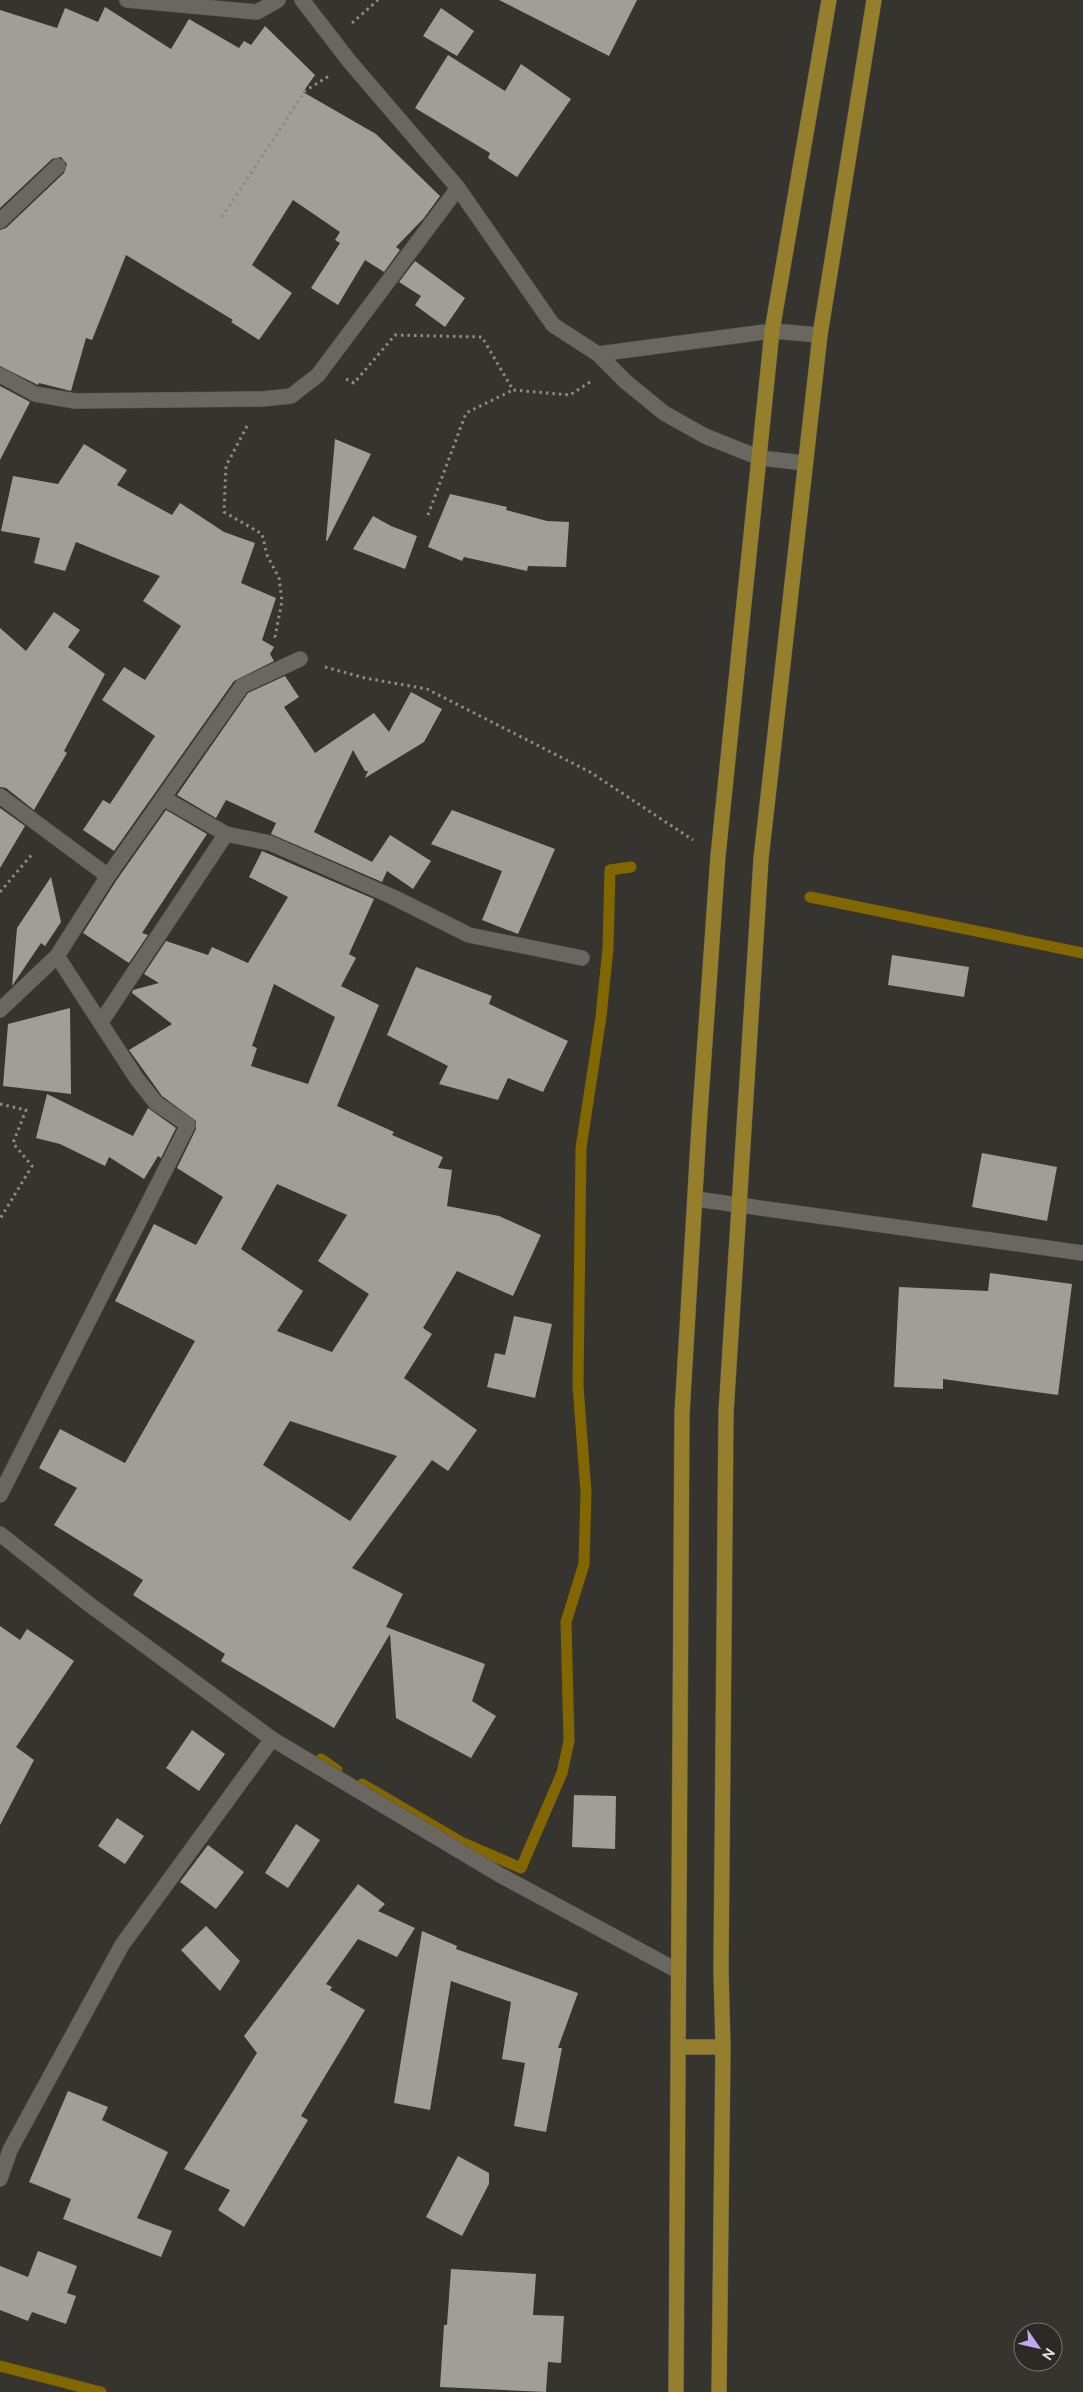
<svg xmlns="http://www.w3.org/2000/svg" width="1083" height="2392" font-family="Raleway,sans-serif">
<rect width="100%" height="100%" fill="#36342f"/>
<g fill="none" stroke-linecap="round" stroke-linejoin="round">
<g stroke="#826700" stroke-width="11">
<path d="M810 897 1083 953"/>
<path d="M321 1759 337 1770"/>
<path d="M362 1784 461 1842 521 1868 562 1773 569 1741 566 1622 584 1564 586 1492 578 1386 581 1148 601 1017 608 948 610 870 631 867"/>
<path d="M0 2366 101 2392"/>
</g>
</g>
<g fill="#a09e97" fill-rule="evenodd">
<path d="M499 0H637L609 56Z"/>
<path d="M105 7 171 49 189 19 239 48 244 41 251 45 265 26 315 75 303 92 376 134 440 196 424 218 396 247 400 250 384 272 365 260 338 305 311 288 340 243 335 240 340 232 293 200 252 265 292 293 259 340 231 322 233 320 126 255 92 340 86 338 71 391 39 383 38 385 0 366V230L6 228 64 173 67 164 61 157 52 159 0 208V10L57 28 65 8 98 22Z"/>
<path d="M441 8 474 31 457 56 423 36Z"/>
<path d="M448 55 505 91 521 64 571 99 517 177 488 158 490 153 415 108Z"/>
<path d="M415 261 465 298 445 327 415 305 421 296 399 282Z"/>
<path d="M0 386 30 402 0 460Z"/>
<path d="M335 439 371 454 327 541H326Z"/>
<path d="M84 444 127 470 117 485 172 515 180 503 224 532 255 543 241 583 276 598 262 640 274 647 270 654 274 661 234 681 114 851 83 830 103 800 110 804 155 736 102 700 124 667 145 680 181 626 143 601 160 576 76 542 65 571 34 563 40 538 1 531 13 476 58 484Z"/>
<path d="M450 494 507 507 506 510 547 521 569 522 566 567 528 566 527 571 464 557 462 561 428 547Z"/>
<path d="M373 516 391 526 417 536 405 569 353 549Z"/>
<path d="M54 612 80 630 68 647 105 674 64 751 67 753 34 810 6 788 0 787V628L26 651Z"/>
<path d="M285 676 299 697 284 707 315 753 374 713 389 732 411 692 442 709 424 742 365 778 368 771H365L353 750 314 832 376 864 372 862 390 835 431 861 413 889 387 871 382 882 271 834 276 823 226 800 216 818 177 795 248 693Z"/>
<path d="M0 808 25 826 0 868Z"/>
<path d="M166 810 207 834 142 933 148 935 129 963 83 933 116 881Z"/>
<path d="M452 810 555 849 518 934 482 920 502 871 431 844Z"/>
<path d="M262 851 374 899 349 954 356 958 341 986 379 1005 337 1106 394 1132 392 1135 443 1157 438 1168 452 1170 447 1206 499 1216 541 1235 513 1296 457 1271 423 1328 432 1334 404 1378 477 1430 448 1471 432 1460 352 1568 403 1594 386 1627 485 1664 472 1701 496 1716 471 1758 396 1718 390 1634 334 1728 221 1661 225 1654 133 1595 143 1580 54 1525 77 1488 39 1468 60 1429 125 1463 195 1341 115 1301 154 1224 196 1245 223 1197 177 1168 196 1129V1121L162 1096 129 1050 172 1024 132 993 133 990 159 983 144 974 166 941 208 955 212 947 248 963 288 897 249 877ZM274 984 335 1017 308 1084 251 1066 257 1048 252 1046ZM277 1184 347 1215 318 1261 369 1294 332 1352 277 1331 303 1291 241 1249ZM290 1421 397 1456 350 1521 263 1465Z"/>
<path d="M51 877 61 922 45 946 41 943 12 986 17 928Z"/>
<path d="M892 955 969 967 964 997 888 985Z"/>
<path d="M416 967 492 996 489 1004 568 1041 543 1092 508 1078 498 1100 439 1084 448 1066 387 1035Z"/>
<path d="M70 1008 71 1094 3 1086 8 1024Z"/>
<path d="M47 1094 133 1136 148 1108 176 1128 161 1158 158 1156 144 1179 109 1157 105 1166 60 1144 36 1138Z"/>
<path d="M982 1153 1057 1167 1047 1221 972 1207Z"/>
<path d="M990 1273 1072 1284 1058 1395 943 1379V1389L894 1387 899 1287 988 1291Z"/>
<path d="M514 1316 552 1324 535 1398 487 1387 495 1353 505 1355Z"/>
<path d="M0 1626 20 1640 27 1629 74 1661 16 1747 34 1760 0 1825Z"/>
<path d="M192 1730 225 1754 199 1791 166 1768Z"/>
<path d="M574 1795 616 1796 615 1849 572 1847Z"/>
<path d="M117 1818 144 1836 125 1864 98 1846Z"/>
<path d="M296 1824 320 1840 288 1888 265 1873Z"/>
<path d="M208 1845 244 1872 216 1909 180 1882Z"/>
<path d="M358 1884 385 1904 378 1911 415 1928 397 1957 358 1939 326 1984 332 1987 330 1990 365 2010 301 2116 308 2120 244 2227 218 2210 230 2190 184 2169 257 2053 244 2036Z"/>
<path d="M206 1926 240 1961 220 1991 181 1950Z"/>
<path d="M422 1931 457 1946 456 1949 578 1993 558 2048H562L546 2132 514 2126 525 2063 502 2059 511 2002 451 1981 430 2110 394 2103Z"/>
<path d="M68 2091 108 2107 102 2120 168 2152 137 2218 172 2231 161 2257 63 2219 71 2199 29 2182Z"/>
<path d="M458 2156 489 2173V2184L462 2236 426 2217Z"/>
<path d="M38 2251 77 2266 67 2293 76 2296 66 2324 32 2312 28 2321 0 2310V2266L28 2277Z"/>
<path d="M451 2269 536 2274 533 2315 564 2316 561 2363 548 2362 546 2392 440 2387 444 2325H447Z"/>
</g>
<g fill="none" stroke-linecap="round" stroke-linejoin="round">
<defs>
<g id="minor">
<path d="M127 0 257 12 278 0"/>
<path d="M302 0 350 62 458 188 553 325 598 354 626 382 664 413 705 436 760 458 805 463"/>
<path d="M0 221 58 166"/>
<path d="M598 354 772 331 820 335"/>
<path d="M0 375 35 394 75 401 262 399 291 396 318 375 458 188"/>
<path d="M0 796 108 876 242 686 300 659"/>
<path d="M163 798 226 834 270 843 393 897 469 935 582 958"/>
<path d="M0 1010 57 956 108 876"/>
<path d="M101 1022 226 834"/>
<path d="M696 1199 1083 1253"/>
<path d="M0 1495 188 1125 156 1103 137 1079 57 956"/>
<path d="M0 2179 10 2150 122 1945 272 1739"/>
</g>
<path id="tertiary" d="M0 1534 90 1605 272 1739 500 1875 678 1971"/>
<g id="primary">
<path d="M678 2047H723"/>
<path d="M676 2392 682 1414 699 1127 718 856 772 331 829 0"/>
<path d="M719 2392 723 2047 721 1970 726 1413 761 859 820 335 874 0"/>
</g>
</defs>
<use href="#minor" stroke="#55534e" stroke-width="16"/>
<use href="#tertiary" stroke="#55534e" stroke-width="16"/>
<use href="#primary" stroke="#55534e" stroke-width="16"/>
<g stroke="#8e8c88" stroke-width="3" stroke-dasharray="2.5 4" stroke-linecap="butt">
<path d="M352 23 378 0"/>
<path d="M222 217 305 91 329 76"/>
<path d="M346 379 354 383 395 335 482 337 513 390 570 395 590 382"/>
<path d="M247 426 226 466 224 512 262 534 267 555 279 578 282 601 275 637 277 639"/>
<path d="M428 515 466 413 513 390"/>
<path d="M325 667 365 678 427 689 590 772 693 840"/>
<path d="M0 892 33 853"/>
<path d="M0 1104 26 1110 13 1143 32 1166 0 1219"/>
</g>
<use href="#minor" stroke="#696760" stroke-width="15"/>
<use href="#tertiary" stroke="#696760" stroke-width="15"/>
<use href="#primary" stroke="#957f2c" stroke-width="15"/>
</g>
<g transform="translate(1038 2347) rotate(124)"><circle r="24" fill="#2c2a25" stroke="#75736f"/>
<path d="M0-4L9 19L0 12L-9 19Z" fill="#c3a7f2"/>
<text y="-8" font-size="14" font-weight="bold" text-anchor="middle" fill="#e2e0dd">N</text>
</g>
</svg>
